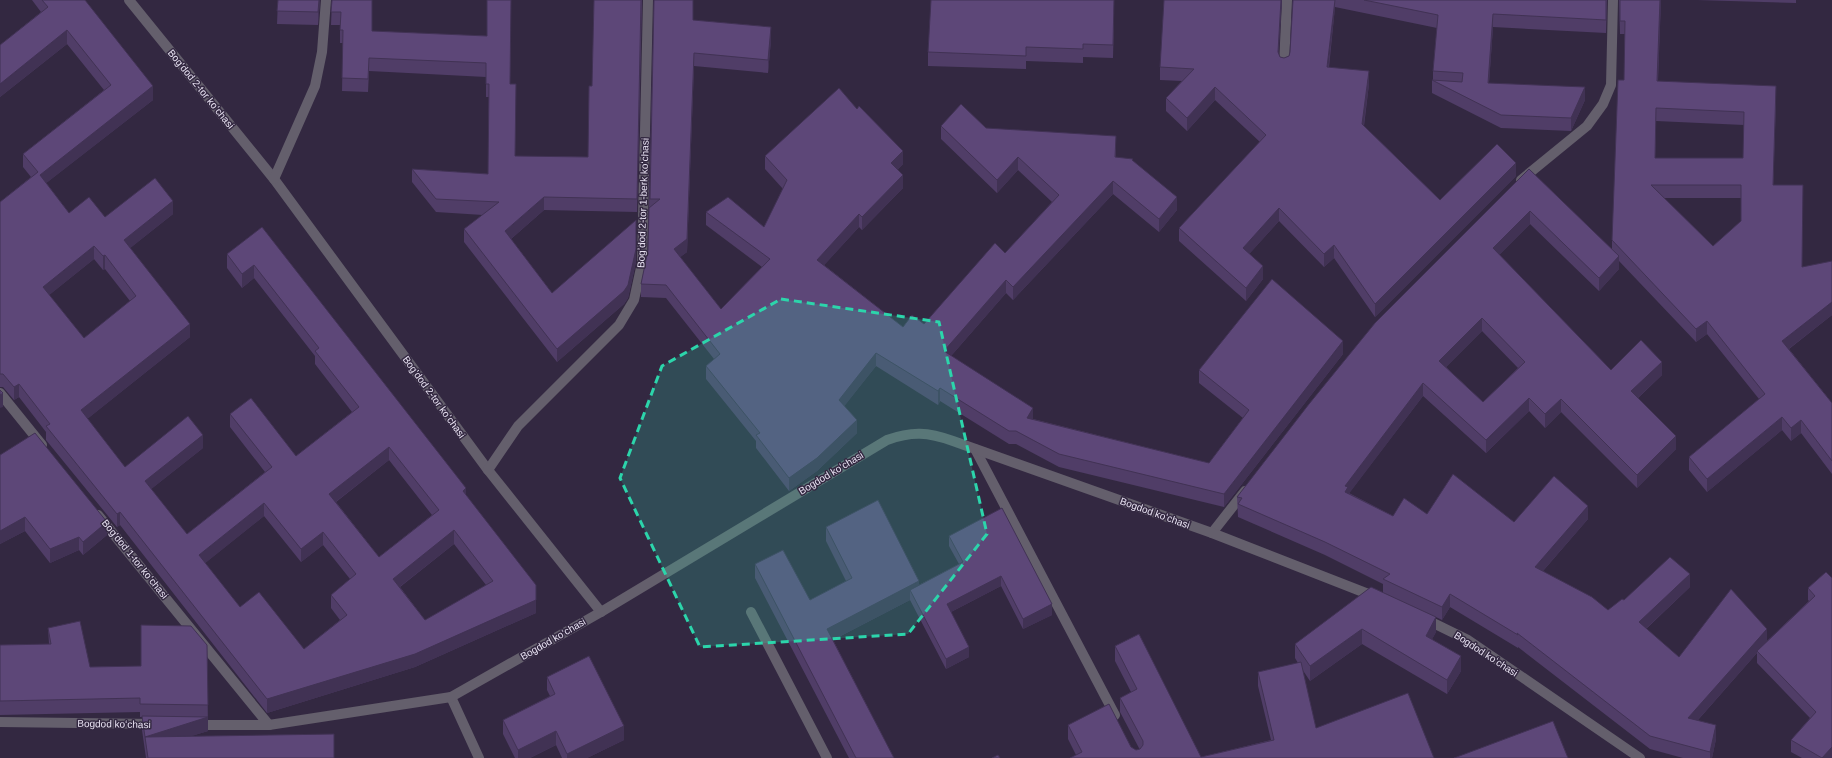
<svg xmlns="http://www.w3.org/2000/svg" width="1832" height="758" font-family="Arial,sans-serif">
<rect width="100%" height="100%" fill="#332841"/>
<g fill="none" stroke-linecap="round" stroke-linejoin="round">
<g stroke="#645f6c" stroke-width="10">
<path d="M129 0 274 179 488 470 601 612"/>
<path d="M1284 65 1287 0"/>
<path d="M274 179 315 86 322 52 326 0"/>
<path d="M1521 180 1587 126 1603 104 1611 85 1613 0"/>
<path d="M0 393 42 445"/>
<path d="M975 449 1115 715"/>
<path d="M488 470 518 426 619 325 634 300 642 263 648 0"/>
<path d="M98 515 269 725"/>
<path d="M1212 533 1245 491"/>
<path d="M751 612 827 758"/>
<path d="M1425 619 1468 640 1640 758"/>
<path d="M451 697 479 758"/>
<path d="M0 722 155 724"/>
<path d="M195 725H269L451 697 601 612 887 440C912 431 928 432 953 441L1212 533 1376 597"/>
</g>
</g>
<g fill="#503d67" fill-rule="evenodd">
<path d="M32 0H85L153 100 46 183 69 213 105 217 173 214 130 248 190 337 87 419 125 467 203 448 151 489 187 534 265 472 230 427V414L296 456 352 412 315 364V356L254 278 242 288 227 268V254L262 227 466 495 536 613 415 667 267 713 120 525 117 527 46 440V432L19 397 14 400 3 387H0V202L31 177 23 167V154L104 90 67 44 0 97V45L41 12ZM94 259 103 270 105 269 130 301 84 338 49 295ZM389 460 432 515 379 557 336 502ZM264 516 301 562 323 545 350 579 331 595V608L340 620 304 649 240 607 205 563ZM454 544 486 585 425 620 400 587Z"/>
<path d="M278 0H320L318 25 277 24Z"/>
<path d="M332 0 372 31 487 36 510 84 515 156 588 157 592 86 594 0H642L637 212 544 210 511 239 552 293 636 262 628 298 624 304 557 362 464 242V229L483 215 436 212 412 182V169L488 174 489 97H486V77L369 71 368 92 342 91 343 43H340V25H331Z"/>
<path d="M654 0 693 20 771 40 768 73 694 66 687 252 680 257 721 309 762 267 706 225V212L764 227 783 189 765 169V156L903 164 898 169 903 188 862 230 859 227 824 265 903 327 924 324 1005 253 1052 202 1018 170 997 193 941 139V126L986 128 1116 149V158L1133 161 1177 210 1159 232 1113 194 1013 300 1006 293 951 356 1033 419 1209 463 1243 418 1199 383V370L1343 354 1224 507 1059 467 1016 444H1009L940 401 938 405 876 366 844 406 857 433 817 471 789 491 756 448V441L706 379V366L714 359 666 298 641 297V284L648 250Z"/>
<path d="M1282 0 1278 53 1280 57 1284 58 1289 56 1290 52 1293 0H1607L1606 33 1493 27 1489 83 1585 100 1571 131 1501 128 1432 93V80H1433V71L1437 28 1335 7 1329 67 1369 84 1364 126 1440 200 1516 176 1375 317 1334 258 1324 267 1279 221 1249 254 1263 279 1246 301 1179 241V228L1260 142 1215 100 1187 131 1166 111V98L1182 81 1160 80V67Z"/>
<path d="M1619 0H1661L1658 81 1776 99 1773 185 1802 267 1832 315 1789 349 1832 403V474L1801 433 1791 441 1782 430 1707 492 1689 470V457L1759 399 1707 334 1696 342 1619 261V269L1599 291 1530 224 1499 255 1611 370 1662 375 1638 398 1676 449 1637 488 1561 412 1545 428 1529 411 1486 453 1423 396 1349 493 1393 516 1427 514 1514 522 1588 519 1543 571 1608 610 1624 600 1690 587 1646 629 1679 657 1767 641 1809 601 1808 600V588L1826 572 1832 758H1802L1791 752V740L1810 718 1757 663V653L1698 720 1716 739 1712 758H1683L1650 749 1518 647V648L1450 607 1442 620 1436 617V632L1432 639 1461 671 1447 694 1362 644 1310 681 1302 669 1316 728 1434 758H1070L1076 755 1068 739V725L1131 747 1136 750H1140L1120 712V698L1131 692 1115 661V646L1201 757 1271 740 1258 686V672L1298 663 1295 658V644L1383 592V584L1325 555 1238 517 1237 497 1529 169 1612 250V240L1624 80 1625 34H1620ZM1656 121 1744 125 1743 158H1655ZM1664 198H1741V221L1713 246ZM1482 331 1518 368 1483 402 1446 367Z"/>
<path d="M1697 0H1796V3Z"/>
<path d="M1114 12 1113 58 1083 57V63L1026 61V69L928 66V52Z"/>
<path d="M0 455 107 535 83 555 79 550 50 563 25 531 0 544Z"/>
<path d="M826 527 919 585 959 564 949 546V536L1052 615 1023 629 1001 586 951 612 969 657 946 669 910 600 833 640 894 758H849L755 578V564L810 600 846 581 826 541Z"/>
<path d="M48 628 90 667 141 666 207 645 208 731 191 736 334 758H146L142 730V717H140V712L0 715V645L49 644Z"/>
<path d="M547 677 624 740 587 758H562L556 745 530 758H515L503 734V720L550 696 547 690Z"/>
</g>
<g fill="#413254">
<path d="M319 0H320L318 25V12Z"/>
<path d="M1114 0V12L1113 58V45Z"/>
<path d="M1281 0H1282L1278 65V52Z"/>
<path d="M1335 0V7L1327 80V67Z"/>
<path d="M1660 0H1661L1657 94V81Z"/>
<path d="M1493 14V27L1488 96V83Z"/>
<path d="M771 27V40L768 73V60Z"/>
<path d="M67 30V44L0 97V84Z"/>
<path d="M694 53 687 252 674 262V249Z"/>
<path d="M1369 71V84L1362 137V124Z"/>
<path d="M153 86V100L40 188V175Z"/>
<path d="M1776 86V99L1773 198V185Z"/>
<path d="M1215 87V100L1187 131V118Z"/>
<path d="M1585 87V100L1571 131V118Z"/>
<path d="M1116 136V149L1115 171V157Z"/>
<path d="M903 151V164L891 176V163Z"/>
<path d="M1018 157V170L997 193V180Z"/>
<path d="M1516 163V176L1375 317V304Z"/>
<path d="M903 175V188L862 230V217Z"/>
<path d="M1113 181V194L1013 300V287Z"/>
<path d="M544 197V210L505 244V231Z"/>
<path d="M1177 197V210L1159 232V219Z"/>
<path d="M173 201V214L124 253V240Z"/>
<path d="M1279 208V221L1243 261V248Z"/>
<path d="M1530 211V224L1493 261V248Z"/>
<path d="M859 214V227L817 273V260Z"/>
<path d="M636 233V262L628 298 624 304 557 362V349Z"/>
<path d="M1334 245V258L1324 267V254Z"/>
<path d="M94 246V259L43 300V287Z"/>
<path d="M105 255V269L103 270V256Z"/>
<path d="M1619 256V269L1599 291V278Z"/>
<path d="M254 265V278L242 288V274Z"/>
<path d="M1263 266V279L1246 301V288Z"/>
<path d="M1006 280V293L944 364V351Z"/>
<path d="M1832 302V315L1782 354V341Z"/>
<path d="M1482 318V331L1439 374V361Z"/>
<path d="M1707 321V334L1696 342V329Z"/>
<path d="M190 324V337L81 424V410Z"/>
<path d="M1343 341V354L1224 507V494Z"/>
<path d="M876 353V366L839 413V400Z"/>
<path d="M1662 362V375L1631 404V391Z"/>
<path d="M1423 383V396L1348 495 1345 505V486Z"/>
<path d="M19 384V397L14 400V387Z"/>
<path d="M940 388V401L938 405V391Z"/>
<path d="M3 393V407L0 408V395Z"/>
<path d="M1529 398V411L1486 453V440Z"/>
<path d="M1561 399V412L1545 428V414Z"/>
<path d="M1033 408V421L1027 418Z"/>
<path d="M1782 417V430L1707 492V479Z"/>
<path d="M857 420V433L817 471 789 491V478Z"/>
<path d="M1801 420V433L1791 441V428Z"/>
<path d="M203 435V448L145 494V481Z"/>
<path d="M1676 436V449L1637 488V475Z"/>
<path d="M389 447V460L329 507V494Z"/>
<path d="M466 488V501L463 491Z"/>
<path d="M264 503V516L199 568V555Z"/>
<path d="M1588 506V519L1535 580V567Z"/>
<path d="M120 512V525L117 527V514Z"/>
<path d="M25 517V531L0 544V531Z"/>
<path d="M107 522V535L83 555V542Z"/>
<path d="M454 530V544L393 592V579Z"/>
<path d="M323 532V545L301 562V549Z"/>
<path d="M79 537V550L50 563V549Z"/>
<path d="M1690 574V587L1639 635V622Z"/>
<path d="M1001 576V586L947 614V604Z"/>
<path d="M919 581V595L910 590V600L827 643V629Z"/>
<path d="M536 585V613L415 667 267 713V699Z"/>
<path d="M1450 594V607L1442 620V607Z"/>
<path d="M1052 604V615L1023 629V619Z"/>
<path d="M1436 617V632L1426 651V636Z"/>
<path d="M1362 629V644L1310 681V666Z"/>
<path d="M1767 629V642L1757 651V653L1688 731V718Z"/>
<path d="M969 647V657L946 669V659Z"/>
<path d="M1461 656V671L1447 694V680Z"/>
<path d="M208 717V731L147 750 145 737Z"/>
<path d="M1716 725V739L1712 758H1710V752Z"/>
<path d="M624 726V740L587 758H567V754Z"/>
<path d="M556 731V745L530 758H518V750Z"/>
<path d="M1832 747V758H1822Z"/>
</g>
<g fill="#5d4778" stroke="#413254" fill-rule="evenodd">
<path d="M42 0H85L153 86 40 175 69 213 89 197 105 217 155 178 173 201 124 240 190 324 81 410 125 467 188 416 203 435 145 481 187 534 272 467 230 414 251 398 296 456 359 407 315 351 319 348 254 265 242 274 227 254 262 227 466 488 463 491 536 585V600L415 654 267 699 120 512 117 514 46 426 50 424 19 384 14 387 3 374H0V202L38 172 23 154 111 85 67 30 0 84V45L48 7ZM94 246 103 256 105 255 136 296 84 338 43 287ZM389 447 439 510 379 557 329 494ZM264 503 301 549 323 532 356 574 331 595 347 615 304 649 259 592 240 607 199 555ZM454 530 493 581 425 620 393 579Z"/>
<path d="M278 0H319L318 12 277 11Z"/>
<path d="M332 0H372V31L487 36V0H511L510 84H516L515 156 588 157 589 86H592L594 0H641L637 199 544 197 505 231 552 293 636 220V249L628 285 624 291 557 349 464 229 499 202 436 199 412 169 488 174 489 84H486V63L369 58 368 79 342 78 343 30H340L341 12H331Z"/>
<path d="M654 0H693V20L771 27 768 60 694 53 687 239 674 249 721 309 770 259 706 212 728 197 764 227 787 180 765 156 839 88 857 109 859 106 903 151 891 163 903 175 862 217 859 214 817 260 903 327 912 315 924 324 995 243 1005 253 1059 195 1018 157 997 180 941 126 961 104 986 128 1116 136 1115 157 1133 159 1132 160 1177 197 1159 219 1113 181 1013 287 1006 280 944 351 1033 408 1027 418 1209 463 1249 410 1199 370 1272 279 1343 341 1224 494 1059 454 1016 431H1009L940 388 938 391 876 353 839 400 857 420 817 458 789 478 756 435 760 433 706 366 720 354 666 285 641 284 648 250 649 208 660 199H650Z"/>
<path d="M931 0H1114L1113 45 1083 44V49L1026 47V56L928 52Z"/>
<path d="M1164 0H1281L1278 52 1280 57 1284 58 1289 56 1290 52 1293 0H1335L1327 67 1369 71 1362 124 1440 200 1497 144 1516 163 1375 304 1334 245 1324 254 1279 208 1243 248 1263 266 1246 288 1179 228 1266 135 1215 87 1187 118 1166 98 1194 69 1160 67Z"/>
<path d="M1364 0H1606V20L1493 14 1488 83 1585 87 1571 118 1501 115 1432 80 1462 82 1463 73 1433 71 1438 15Z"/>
<path d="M1620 0H1660L1657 81 1776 86 1773 185H1803L1802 267 1832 261V302L1782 341 1832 403V461L1801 420 1791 428 1782 417 1707 479 1689 457 1765 394 1707 321 1696 329 1612 240 1618 80H1624L1625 21H1620ZM1656 108 1744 112 1743 158H1655ZM1651 185H1741V221L1713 246Z"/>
<path d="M1529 169 1619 256 1599 278 1530 211 1493 248 1611 370 1641 340 1662 362 1631 391 1676 436 1637 475 1561 399 1545 414 1529 398 1486 440 1423 383 1345 486 1348 487 1345 492 1393 516 1404 498 1427 514 1453 474 1514 522 1554 476 1588 506 1535 567 1592 597 1608 610 1622 599 1624 600 1670 557 1690 574 1639 622 1679 657 1731 589 1767 629 1688 718 1716 725 1710 752 1650 736 1517 633 1518 635 1450 594 1442 607 1383 579 1390 574 1325 542 1238 504 1242 498 1237 497 1309 404 1375 323ZM1482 318 1525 362 1483 402 1439 361Z"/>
<path d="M0 390 3 393 0 395Z"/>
<path d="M35 433 107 522 83 542 79 537 50 549 25 517 0 531V455Z"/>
<path d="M878 500 919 581 827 629 894 758H856L755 564 783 550 810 600 852 578 826 527Z"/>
<path d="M1002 508 1052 604 1023 619 1001 576 947 604 969 647 946 659 910 590 963 562 949 536Z"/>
<path d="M1826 572 1832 578V747L1822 758 1791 740 1816 712 1757 651 1815 596 1808 588Z"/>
<path d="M1371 587 1436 617 1426 636 1461 656 1447 680 1362 629 1310 666 1295 644Z"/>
<path d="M80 621 90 667 141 666V625L191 626 207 645 208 705 140 704V698L0 701V645L51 644 48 628Z"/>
<path d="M1139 634 1201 757 1274 740 1258 672 1301 662 1316 728 1408 693 1434 758H1070L1082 752 1068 725 1109 704 1131 747 1136 750 1140 749 1143 745V741L1120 698 1137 689 1115 646Z"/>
<path d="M589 656 624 726 567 754 556 731 518 750 503 720 555 694 547 677Z"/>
<path d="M142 716 208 717 145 737 334 734V758H148Z"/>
<path d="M1553 721 1568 758H1454Z"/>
<path d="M998 755 1000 758H992Z"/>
</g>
<path fill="#2cd5ab" fill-opacity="0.2" stroke="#2cd5ab" stroke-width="3" stroke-dasharray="8 5" stroke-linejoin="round" d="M781 299 939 322 987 534 908 634 700 647 620 478 662 366Z"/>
<g text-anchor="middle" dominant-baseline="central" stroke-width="3" stroke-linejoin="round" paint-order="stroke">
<g font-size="10" fill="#e9e3f3" stroke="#332841">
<text transform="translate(201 89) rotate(51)">Bog'dod 2-tor koʻchasi</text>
<text transform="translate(643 203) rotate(-88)">Bogʼdod 2-tor 1-berk koʻchasi</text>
<text transform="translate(434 397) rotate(54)">Bog'dod 2-tor koʻchasi</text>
<text transform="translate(831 473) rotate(-31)">Bogdod koʻchasi</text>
<text transform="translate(1155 513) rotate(20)">Bogdod koʻchasi</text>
<text transform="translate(135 559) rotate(51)">Bog'dod 1-tor koʻchasi</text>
<text transform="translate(553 639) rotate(-30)">Bogdod koʻchasi</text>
<text transform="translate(1486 654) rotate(33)">Bogdod koʻchasi</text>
<text transform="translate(114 724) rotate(1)">Bogdod koʻchasi</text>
</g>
</g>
</svg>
